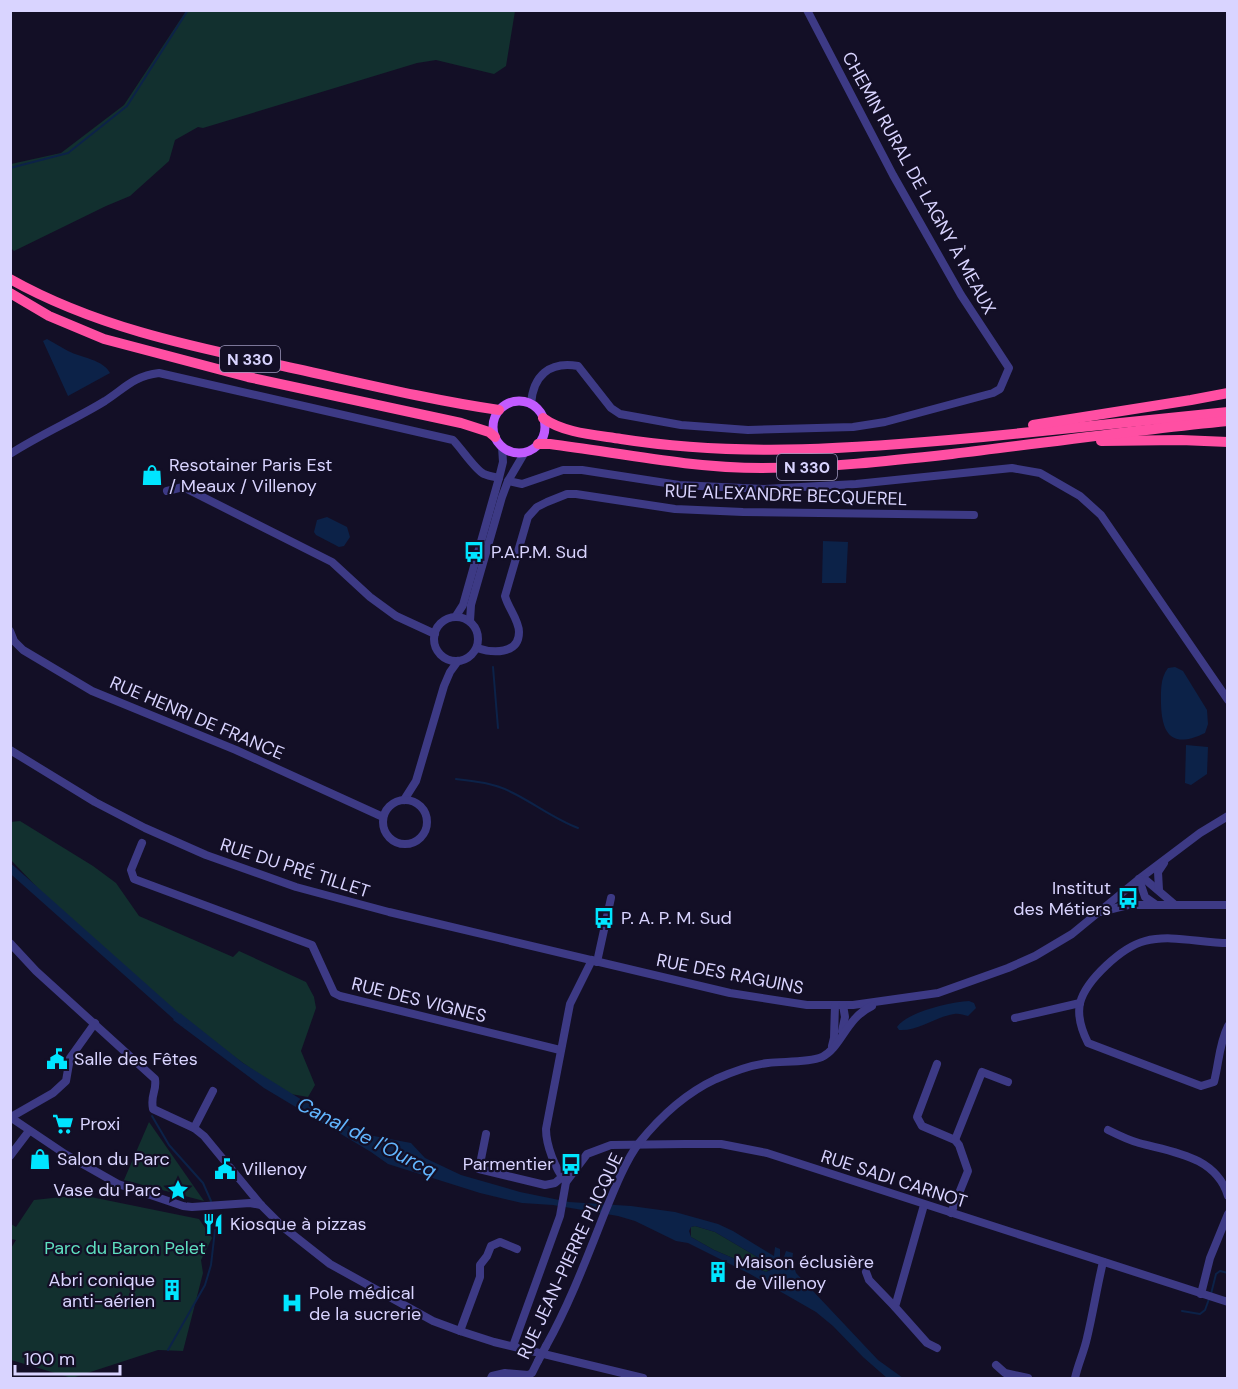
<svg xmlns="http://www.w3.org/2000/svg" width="1238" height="1389" font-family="'DM Sans',sans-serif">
<rect width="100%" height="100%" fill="#130f26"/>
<g fill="#12302f">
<path d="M186 11V10L515 11 506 66 494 74 436 60 417 63 203 128 198 127 175 140 169 161 130 196 106 206 14 251 11 248V164L61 153 124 105Z"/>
<path d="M20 821 93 866 116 883 139 916 233 957 239 951 306 982 314 997 316 1008 301 1051 315 1085 308 1097 285 1093 204 1035 96 949 11 860 10 822Z"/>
<path d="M149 1122 204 1201 124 1180Z"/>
<path d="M81 1195 199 1219 212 1238 201 1260 203 1273 183 1351 158 1350 72 1378 11 1360 10 1250 16 1240 11 1239V1224L16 1227 34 1200Z"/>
<path d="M695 1226 715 1232 769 1264V1270L766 1272 714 1250 691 1237V1227Z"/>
</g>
<g fill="#0c2248" fill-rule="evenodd">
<path d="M47 339C54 343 61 347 68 351 80 357 104 360 110 373L68 396 43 341Z"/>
<path d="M327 517 347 527 350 537 344 546 339 547 316 535 314 532 317 520Z"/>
<path d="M823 541 848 542 846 583H822Z"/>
<path d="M1175 667 1183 671 1207 710 1208 724 1205 733C1174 748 1162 737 1161 704 1161 692 1160 678 1168 668Z"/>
<path d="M1186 745 1208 747 1207 774 1191 785 1185 783Z"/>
<path d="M969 1001 974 1003 976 1008 968 1016C963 1015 959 1013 954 1014 934 1017 920 1031 899 1030L897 1027C907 1012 951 1002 969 1001Z"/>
<path d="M180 1013 243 1063 302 1100 363 1134 411 1143 425 1158 461 1175 520 1192 569 1202 631 1206 675 1212 718 1224 733 1231 774 1256 775 1247 780 1249V1260H783L786 1251 793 1253 792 1260 796 1273 878 1360 903 1378H887L863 1357 833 1326 816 1312 750 1274 688 1243 676 1241 635 1221 618 1216 553 1205 522 1203 480 1193 388 1164 371 1152 264 1088 173 1020ZM695 1226 715 1232 769 1264 770 1270 766 1272 714 1250 691 1237 689 1231 691 1227Z"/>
</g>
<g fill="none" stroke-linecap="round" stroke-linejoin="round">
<g stroke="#0c2248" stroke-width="2">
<path d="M10 168 68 153 127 106 188 10"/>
<path d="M493 667 498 728"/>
<path d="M456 779C474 781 494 783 511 792 534 803 554 819 578 828"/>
<path d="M152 1116 169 1145 203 1183 211 1201"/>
<path d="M1211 1294 1216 1274 1220 1271 1228 1273"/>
<path d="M1182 1311 1200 1314 1205 1310 1209 1299"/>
<path d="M168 1350 205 1285 211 1265 215 1230"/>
</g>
<path stroke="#0c2248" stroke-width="8" d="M10 868 183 1022"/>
<g stroke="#3d3a85" stroke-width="8">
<path d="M531 404C533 376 549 361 578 366L611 408 620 414 681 425 748 430 853 427 885 422 993 393 1000 389 1009 368 961 295 893 175 807 10"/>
<path d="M10 454C41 434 74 420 105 401 125 388 134 376 159 373L453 440C462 449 475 470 484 474 489 476 495 477 499 478"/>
<path d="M508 481 522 484 563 470H582L679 485 764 489 856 484 1012 468 1040 473 1080 496 1101 515 1228 700"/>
<path d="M167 491 183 487 332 562 370 597 396 616 435 634"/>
<path d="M456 616 463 605 499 478 503 462 502 447"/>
<circle cx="456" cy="639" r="22"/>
<path d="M470 621 471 605 502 497 508 481 525 452"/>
<path d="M10 631 14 641 23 650 92 691 236 750 383 817"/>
<path d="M477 648C492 653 519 655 519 632 519 620 508 608 505 596L528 517 537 507 547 502 567 494H576L675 509 743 512 974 515"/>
<path d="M10 750 95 802 145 828 206 855 296 887 389 912 730 993 807 1005H853L938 993 1008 968 1035 956 1072 934 1139 879 1200 833 1228 816"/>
<path d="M404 800 416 781 444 686 450 672 458 661"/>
<circle cx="405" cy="822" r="22"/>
<path d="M142 843 131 870 134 879 312 945 334 993 340 996 560 1050"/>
<path d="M1139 879 1147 881 1174 904"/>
<path d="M1139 879 1145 897 1155 904"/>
<path d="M1159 890 1158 872 1164 863"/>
<path d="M1100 912 1128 905H1228"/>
<path d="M10 943 36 971 155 1079C157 1092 150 1094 153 1109L194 1128 204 1136 261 1205 283 1227 330 1264 433 1321 460 1331 494 1342 643 1378"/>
<path d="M1228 943C1201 943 1171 934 1145 941 1122 947 1086 980 1080 1003 1077 1017 1082 1031 1088 1043L1201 1086 1214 1082C1219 1063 1219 1044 1228 1026"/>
<path d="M597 962 611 898"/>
<path d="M1015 1018 1080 1003"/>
<path d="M842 1031 845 1017 843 1005"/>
<path d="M832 1046 834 1038 835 1005"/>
<path d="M937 1064 917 1117 922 1126 955 1140 959 1145 968 1171 951 1213"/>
<path d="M10 1117 65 1154 118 1184 183 1206 192 1207 250 1203 261 1205"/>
<path d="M11 1117 53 1093 66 1081 70 1058 95 1023"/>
<path d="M194 1128 213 1091"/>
<path d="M1108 1130C1118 1135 1128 1140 1139 1143 1172 1152 1216 1156 1228 1196"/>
<path d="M486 1134 479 1169 545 1185 555 1183 562 1177"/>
<path d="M955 1140 982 1072 1008 1082"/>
<path d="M10 1156 29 1131"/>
<path d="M566 1182C555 1169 546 1145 546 1129L570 1004 592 960"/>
<path d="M924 1205 895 1307 927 1343 937 1348"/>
<path d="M866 1272 869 1280 895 1307"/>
<path d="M1201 1294 1210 1258 1228 1214"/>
<path d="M460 1331 480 1277V1265L487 1256 491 1246 500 1242 517 1249"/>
<path d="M513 1346 560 1216 566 1182 587 1154 611 1145 684 1144H721L767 1153 1228 1302"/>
<path d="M546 1346C569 1305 586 1260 603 1217 612 1195 625 1161 639 1143 659 1118 686 1093 716 1079 732 1072 750 1065 768 1063 784 1061 806 1063 822 1057 841 1048 846 1018 872 1006"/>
<path d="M996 1365 1005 1373 1028 1378"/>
<path d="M491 1378 492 1376 505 1373 528 1375 532 1373 538 1361"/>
<path d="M1075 1378C1078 1364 1084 1352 1087 1338 1093 1313 1097 1287 1103 1262"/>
</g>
<circle stroke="#c25bff" stroke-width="9" cx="519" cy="427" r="26"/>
<g stroke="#ff4fa3" stroke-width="10">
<path d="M10 279C99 329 199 348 297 369 365 384 431 400 499 410"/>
<path d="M10 293 49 316 104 339 248 377 461 423 489 432 495 437"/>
<path d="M543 418C563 433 596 435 621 439 742 458 862 448 983 437 1065 429 1146 420 1228 412"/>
<path d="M1033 425 1191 400 1228 393"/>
<path d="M1101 441 1181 440 1228 442"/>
<path d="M538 444H550C620 453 690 468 762 468 825 468 889 461 952 454 1044 443 1135 430 1228 421"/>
</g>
<path stroke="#3d3a85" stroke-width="8" d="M538 1361 546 1346"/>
</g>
<defs>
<symbol id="shop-bare" viewBox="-9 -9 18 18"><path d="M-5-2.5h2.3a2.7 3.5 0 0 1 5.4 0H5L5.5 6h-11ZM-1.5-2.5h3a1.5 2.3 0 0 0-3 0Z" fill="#00e5ff" stroke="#130f26" stroke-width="2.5" paint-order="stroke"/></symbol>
<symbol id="bus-bare" viewBox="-9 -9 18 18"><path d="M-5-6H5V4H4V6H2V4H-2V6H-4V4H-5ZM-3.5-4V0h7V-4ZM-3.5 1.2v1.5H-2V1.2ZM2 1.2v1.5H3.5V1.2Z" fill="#00e5ff" stroke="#130f26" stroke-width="2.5" paint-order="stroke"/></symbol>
<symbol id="civic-bare" viewBox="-9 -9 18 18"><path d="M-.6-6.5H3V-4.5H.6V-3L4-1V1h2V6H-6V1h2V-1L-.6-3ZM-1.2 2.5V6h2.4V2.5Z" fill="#00e5ff" stroke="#130f26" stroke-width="2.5" paint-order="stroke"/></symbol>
<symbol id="supermarket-bare" viewBox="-9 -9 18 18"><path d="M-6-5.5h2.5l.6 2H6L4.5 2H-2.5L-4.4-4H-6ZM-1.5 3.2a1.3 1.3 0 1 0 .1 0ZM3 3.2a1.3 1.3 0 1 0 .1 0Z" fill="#00e5ff" stroke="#130f26" stroke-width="2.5" paint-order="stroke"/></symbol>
<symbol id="sight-bare" viewBox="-9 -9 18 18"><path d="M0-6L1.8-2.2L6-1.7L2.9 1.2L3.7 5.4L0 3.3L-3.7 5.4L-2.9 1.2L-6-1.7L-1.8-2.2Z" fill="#00e5ff" stroke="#130f26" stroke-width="2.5" paint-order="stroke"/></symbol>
<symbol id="restaurant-bare" viewBox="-9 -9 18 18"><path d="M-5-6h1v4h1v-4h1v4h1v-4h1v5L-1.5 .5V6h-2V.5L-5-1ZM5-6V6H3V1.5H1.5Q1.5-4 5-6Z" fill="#00e5ff" stroke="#130f26" stroke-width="2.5" paint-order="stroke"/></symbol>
<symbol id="building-bare" viewBox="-9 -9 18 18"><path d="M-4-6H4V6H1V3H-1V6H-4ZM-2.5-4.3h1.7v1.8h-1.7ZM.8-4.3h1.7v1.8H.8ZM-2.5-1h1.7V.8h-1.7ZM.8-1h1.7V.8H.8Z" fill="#00e5ff" stroke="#130f26" stroke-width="2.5" paint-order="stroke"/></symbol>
<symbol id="hospital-bare" viewBox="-9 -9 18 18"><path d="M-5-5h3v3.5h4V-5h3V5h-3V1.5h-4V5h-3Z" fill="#00e5ff" stroke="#130f26" stroke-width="2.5" paint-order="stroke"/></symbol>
</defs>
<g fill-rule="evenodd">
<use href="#shop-bare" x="137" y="460" width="30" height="30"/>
<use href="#bus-bare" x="459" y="537" width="30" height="30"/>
<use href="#bus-bare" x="1113" y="883" width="30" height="30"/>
<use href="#bus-bare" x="589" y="903" width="30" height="30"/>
<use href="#civic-bare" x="42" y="1044" width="30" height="30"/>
<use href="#supermarket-bare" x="48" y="1109" width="30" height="30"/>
<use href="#shop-bare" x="25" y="1144" width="30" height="30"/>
<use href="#bus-bare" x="556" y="1149" width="30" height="30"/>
<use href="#civic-bare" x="210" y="1154" width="30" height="30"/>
<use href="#sight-bare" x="163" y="1175" width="30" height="30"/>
<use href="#restaurant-bare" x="198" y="1209" width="30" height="30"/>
<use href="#building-bare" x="703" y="1257" width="30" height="30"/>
<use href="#building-bare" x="157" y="1275" width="30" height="30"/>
<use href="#hospital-bare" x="277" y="1288" width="30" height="30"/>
</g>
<g text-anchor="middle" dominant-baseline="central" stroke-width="4.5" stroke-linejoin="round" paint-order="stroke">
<g fill="#130f26" stroke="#9e99be" stroke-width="1.5">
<rect x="220" y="346" width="60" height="26" rx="4.5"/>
<rect x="777" y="454" width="60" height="26" rx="4.5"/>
</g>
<g font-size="16" font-weight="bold" fill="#d9d4ff">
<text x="250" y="359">N 330</text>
<text x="807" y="467">N 330</text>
</g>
<g font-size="18" fill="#d9d4ff" stroke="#130f26">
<text transform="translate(919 183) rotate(61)">CHEMIN RURAL DE LAGNY À MEAUX</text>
<text transform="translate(786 495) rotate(2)">RUE ALEXANDRE BECQUEREL</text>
<text transform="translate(197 718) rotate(23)">RUE HENRI DE FRANCE</text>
<text transform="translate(295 868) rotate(18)">RUE DU PRÉ TILLET</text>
<text transform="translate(730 974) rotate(11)">RUE DES RAGUINS</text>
<text transform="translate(419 1000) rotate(14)">RUE DES VIGNES</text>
<text transform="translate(894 1179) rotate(18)">RUE SADI CARNOT</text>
<text transform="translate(570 1256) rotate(-65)">RUE JEAN-PIERRE PLICQUE</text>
</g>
<g font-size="18" fill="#d9d4ff" stroke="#130f26" text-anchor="start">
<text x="169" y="465">Resotainer Paris Est<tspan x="169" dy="21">/ Meaux / Villenoy</tspan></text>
<text x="491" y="552">P.A.P.M. Sud</text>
<text x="1111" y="888" text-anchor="end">Institut<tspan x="1111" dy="21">des Métiers</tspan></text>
<text x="621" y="918">P. A. P. M. Sud</text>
<text x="74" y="1059">Salle des Fêtes</text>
<text x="80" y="1124">Proxi</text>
<text x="57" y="1159">Salon du Parc</text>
<text x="554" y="1164" text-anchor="end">Parmentier</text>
<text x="242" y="1169">Villenoy</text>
<text x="161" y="1190" text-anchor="end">Vase du Parc</text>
<text x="230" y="1224">Kiosque à pizzas</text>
<text x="735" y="1262">Maison éclusière<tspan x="735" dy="21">de Villenoy</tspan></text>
<text x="155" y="1280" text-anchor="end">Abri conique<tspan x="155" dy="21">anti-aérien</tspan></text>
<text x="309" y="1293">Pole médical<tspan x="309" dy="21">de la sucrerie</tspan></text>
</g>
<g font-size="18" fill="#5fe0c0" stroke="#130f26">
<text x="125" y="1248">Parc du Baron Pelet</text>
</g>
<g font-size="20" font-style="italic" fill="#62b6ff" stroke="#130f26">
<text transform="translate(367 1137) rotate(27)">Canal de l'Ourcq</text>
</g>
</g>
<rect width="1238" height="1389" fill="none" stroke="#d9d4ff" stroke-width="24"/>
<path d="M15 1365v9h105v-9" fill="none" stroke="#d9d4ff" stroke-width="3"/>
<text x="24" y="1365" font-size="18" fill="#d9d4ff" stroke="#130f26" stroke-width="4.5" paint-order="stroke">100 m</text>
</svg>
